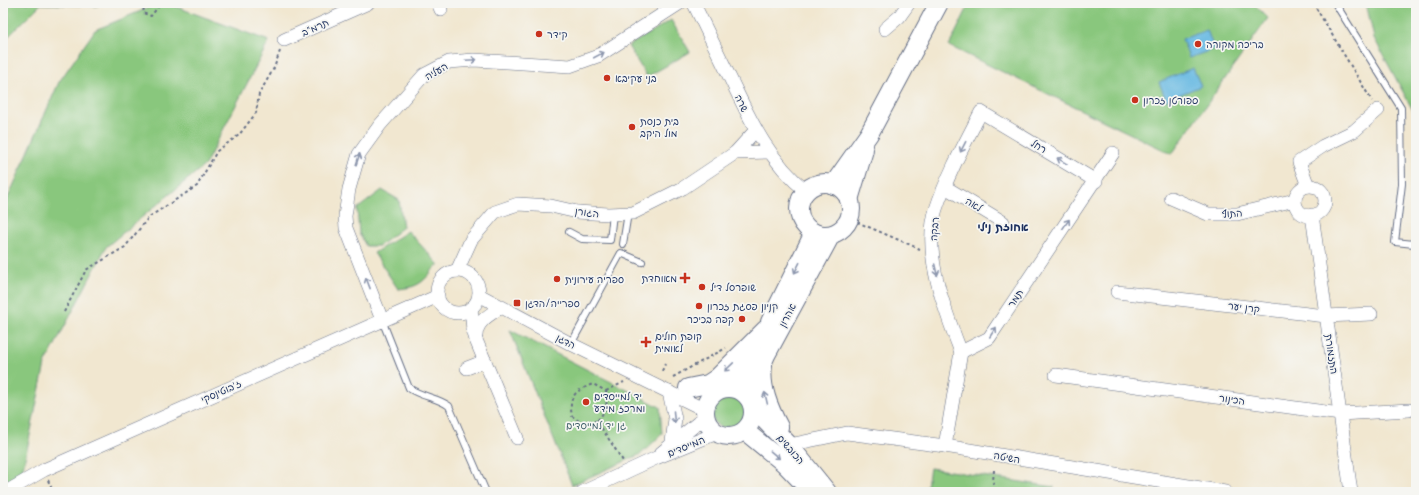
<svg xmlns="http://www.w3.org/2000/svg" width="1419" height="495" font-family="Mali,'Playpen Sans Hebrew',sans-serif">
<rect width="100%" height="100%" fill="#f6f6f2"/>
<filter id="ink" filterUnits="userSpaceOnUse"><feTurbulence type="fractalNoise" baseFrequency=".025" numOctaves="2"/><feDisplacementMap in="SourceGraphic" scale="8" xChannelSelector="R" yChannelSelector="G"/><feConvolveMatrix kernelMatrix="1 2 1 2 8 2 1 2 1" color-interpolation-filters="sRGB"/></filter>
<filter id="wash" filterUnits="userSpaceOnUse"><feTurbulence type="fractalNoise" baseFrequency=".012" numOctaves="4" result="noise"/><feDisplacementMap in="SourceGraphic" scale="16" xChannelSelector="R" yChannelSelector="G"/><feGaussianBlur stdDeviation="0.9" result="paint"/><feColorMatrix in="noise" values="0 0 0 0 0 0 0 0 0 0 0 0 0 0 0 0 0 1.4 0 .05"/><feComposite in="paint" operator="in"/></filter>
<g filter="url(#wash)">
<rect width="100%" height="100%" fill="#f1e7d0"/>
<g fill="#89c77d" stroke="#527b6e">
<path d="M3 3H101L97 6 41 4 3 42Z"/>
<path d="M160 3H166L269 41 205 165 106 247 45 364 22 473 3 484V209L59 82 95 30Z"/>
<path d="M970 3H1253L1268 18 1172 154 949 46Z"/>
<path d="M1366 3H1416V116L1374 38Z"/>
<path d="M671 20 690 52 647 77 628 46Z"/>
<path d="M382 190 399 200 403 227 379 246H366L359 233 357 209Z"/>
<path d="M408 231 439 265C432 268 431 274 425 279 417 287 408 288 398 289L374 253Z"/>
<path d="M510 330 660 407 662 434 641 454 572 485Z"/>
<circle cx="728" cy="412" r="17"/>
<path d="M930 468 1054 487 1053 492H926Z"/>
</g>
<g fill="#67b9e2" stroke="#4174a0">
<path d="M1207 30 1214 49 1189 58 1182 39Z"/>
<path d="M1193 68 1201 86 1166 100 1159 82Z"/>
</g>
</g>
<g filter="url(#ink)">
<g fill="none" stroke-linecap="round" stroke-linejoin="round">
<defs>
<g id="lane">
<path d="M1335 3 1401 108 1402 184 1395 242 1414 244"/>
<path d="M569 232 582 239 610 240 613 214"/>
<path d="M623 244 628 213"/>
<path d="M382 320 409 388C421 397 437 397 449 406L486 492"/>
<path d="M571 344 621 253 642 262"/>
</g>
<g id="street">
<path d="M438 3 441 10"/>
<path d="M694 4C707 31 720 57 733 84 752 124 771 163 806 191"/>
<path d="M885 29 899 17 909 3"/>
<path d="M284 40 368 3"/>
<path d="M735 153 769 152"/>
<path d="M1308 186 1299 162 1323 146 1354 131 1378 110"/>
<circle cx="1310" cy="201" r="15"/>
<path d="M945 187 1003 222"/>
<path d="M1171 198 1208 214H1237L1295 200"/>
<path d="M1312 215 1351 492"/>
<path d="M457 271 471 240 495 212 518 204 551 206 577 212 608 214 633 213 683 188 735 153 755 131"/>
<circle cx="458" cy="292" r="21"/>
<path d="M1117 292 1326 316 1371 314"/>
<path d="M479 295 571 344 705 410"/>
<path d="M471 308 473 330 476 340 517 438"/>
<path d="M382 320 346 228 345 216 349 189 359 154 380 125 424 75 449 62 474 60 570 66 598 56 680 3"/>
<path d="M476 336C476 322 489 315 500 308"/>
<path d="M961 352C945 311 922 253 936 209 947 176 965 143 981 112L1096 181"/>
<path d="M961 352 989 338 1113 153"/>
<path d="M467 368 485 361"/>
<path d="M1056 375 1340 414 1409 410"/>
<path d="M669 392 675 419 672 442"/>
<path d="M789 445 847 433 945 446 1225 492"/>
<path d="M945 446 961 352"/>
<path d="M661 453 705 417"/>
<path d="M6 492 44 470 438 296"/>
<path d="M583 492 656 458 717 433"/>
</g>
<g id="secondary">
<circle cx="825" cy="209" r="26"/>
<path d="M833 185 869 134 939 3"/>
<path d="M849 200 864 150"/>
<path d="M770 322 814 233"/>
<path d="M763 366C760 387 769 408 779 427"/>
<circle cx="729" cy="412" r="24"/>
<path d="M688 388 708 384 717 378 766 329"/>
<path d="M730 388 744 374 754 354"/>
<path d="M748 397 766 355 831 235"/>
<path d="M753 408 789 445 827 492"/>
<path d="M745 431 784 463 812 492"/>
</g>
</defs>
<use href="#lane" stroke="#666f86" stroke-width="8"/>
<use href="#street" stroke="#666f86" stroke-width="14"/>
<use href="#secondary" stroke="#666f86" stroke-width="20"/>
<g stroke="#666f86" stroke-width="2" stroke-dasharray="3 3" stroke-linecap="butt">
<path d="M147 3 144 7 143 13 151 16 161 3"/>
<path d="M1313 3 1372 101"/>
<path d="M857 222 920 249"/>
<path d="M64 312 86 270 125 247 149 217 197 186 217 151 239 135 256 113 259 94 274 68 280 51"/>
<path d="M662 371 665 364"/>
<path d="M673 377 726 348"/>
<path d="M606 391 624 382"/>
<path d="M597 421H579L572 416C568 396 575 391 593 384L606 391C608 404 606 411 597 421L623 461"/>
<path d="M994 470 993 481 995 492"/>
<path d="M48 480 53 492"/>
</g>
<use href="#lane" stroke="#fff" stroke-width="6"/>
<use href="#street" stroke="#fff" stroke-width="13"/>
<use href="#secondary" stroke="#fff" stroke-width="18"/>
</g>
<defs><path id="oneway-shaft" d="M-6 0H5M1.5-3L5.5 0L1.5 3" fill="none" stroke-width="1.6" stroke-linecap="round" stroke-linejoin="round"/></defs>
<g stroke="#8d97ae">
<use href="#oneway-shaft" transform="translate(599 55) rotate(-28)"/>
<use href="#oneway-shaft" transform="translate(471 60) rotate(-3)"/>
<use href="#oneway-shaft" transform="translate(963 147) rotate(117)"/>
<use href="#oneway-shaft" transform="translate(358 159) rotate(-72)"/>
<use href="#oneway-shaft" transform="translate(1062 161) rotate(-149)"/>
<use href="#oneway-shaft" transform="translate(1066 224) rotate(-55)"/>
<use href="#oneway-shaft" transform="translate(797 268) rotate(117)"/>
<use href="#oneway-shaft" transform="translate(936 270) rotate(77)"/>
<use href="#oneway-shaft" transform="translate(368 283) rotate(-111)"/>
<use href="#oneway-shaft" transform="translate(993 332) rotate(-57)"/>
<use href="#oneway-shaft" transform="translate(729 367) rotate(136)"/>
<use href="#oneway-shaft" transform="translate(766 398) rotate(-103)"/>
<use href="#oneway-shaft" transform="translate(674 417) rotate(85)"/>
<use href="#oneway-shaft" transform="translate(775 455) rotate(40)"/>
</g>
</g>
<g fill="#c8321e" stroke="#f6f6f2" stroke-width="1.5">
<circle cx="539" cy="34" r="4"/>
<circle cx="1198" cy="44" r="4"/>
<circle cx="607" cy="78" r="4"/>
<circle cx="1135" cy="100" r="4"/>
<circle cx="632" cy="127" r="4"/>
<path d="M683 272h4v4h4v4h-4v4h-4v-4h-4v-4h4z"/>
<circle cx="557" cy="279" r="4"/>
<circle cx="702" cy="287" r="4"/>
<rect x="513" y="299" width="8" height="8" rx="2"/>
<circle cx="699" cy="306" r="4"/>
<circle cx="742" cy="319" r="4"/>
<path d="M644 336h4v4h4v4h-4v4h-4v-4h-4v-4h4z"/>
<circle cx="586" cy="402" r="4"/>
</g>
<g text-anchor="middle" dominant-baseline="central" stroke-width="3.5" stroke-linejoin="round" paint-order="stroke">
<g font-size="10" fill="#1b2f5e" stroke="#f6f6f2">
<text transform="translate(315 27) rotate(-24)">תרמ"ב</text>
<text transform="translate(436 71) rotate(-30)">העליה</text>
<text transform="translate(742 103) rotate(64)">שרה</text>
<text transform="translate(1039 146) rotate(31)">רחל</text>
<text transform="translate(974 204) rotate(31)">לאה</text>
<text transform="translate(587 212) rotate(7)">הגורן</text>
<text transform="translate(1232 213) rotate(-4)">התוף</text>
<text transform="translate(934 229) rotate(-85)">רבקה</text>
<text transform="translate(1015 298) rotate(-56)">תמר</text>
<text transform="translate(1244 307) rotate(7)">קרן יער</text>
<text transform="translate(787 315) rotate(-62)">אהרון</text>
<text transform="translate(566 341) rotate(27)">הדגן</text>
<text transform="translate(1332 354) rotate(82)">התזמורת</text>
<text transform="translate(221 391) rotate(-24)">ז'בוטינסקי</text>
<text transform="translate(1232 399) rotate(8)">הכינור</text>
<text transform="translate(686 446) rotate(-22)">המייסדים</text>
<text transform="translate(791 449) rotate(49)">הכובשים</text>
<text transform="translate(1007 457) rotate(10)">השיטה</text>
</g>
<g font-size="10" fill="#1b2f5e" stroke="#f6f6f2" text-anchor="start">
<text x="547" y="34">קידר</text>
<text x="1206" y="44">בריכה מקורה</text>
<text x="615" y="78">בני עקיבא</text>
<text x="1143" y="100">ספורטן זכרון</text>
<text x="640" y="121">בית כנסת<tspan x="640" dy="12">מול היקב</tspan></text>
<text x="677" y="278" text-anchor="end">מאוחדת</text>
<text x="565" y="279">ספריה עירונית</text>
<text x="710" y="287">שופרסל דיל</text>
<text x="525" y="303">ספרייה/הדגן</text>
<text x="707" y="306">קניון פסגת זכרון</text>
<text x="734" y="319" text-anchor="end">קפה בכיכר</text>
<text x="655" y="336">קופת חולים<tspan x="655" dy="12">לאומית</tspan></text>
<text x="594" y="396">יד למייסדים<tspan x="594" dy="12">ומרכז מידע</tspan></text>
</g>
<g font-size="10" fill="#3c5d67" stroke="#f6f6f2">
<text x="596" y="425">גן יד למייסדים</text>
</g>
<g font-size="11" font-weight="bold" fill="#1b2f5e" stroke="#f6f6f2">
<text x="1003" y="226">אחוזת נילי</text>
</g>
</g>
<rect width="1419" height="495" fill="none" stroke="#f6f6f2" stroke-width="16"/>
</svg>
